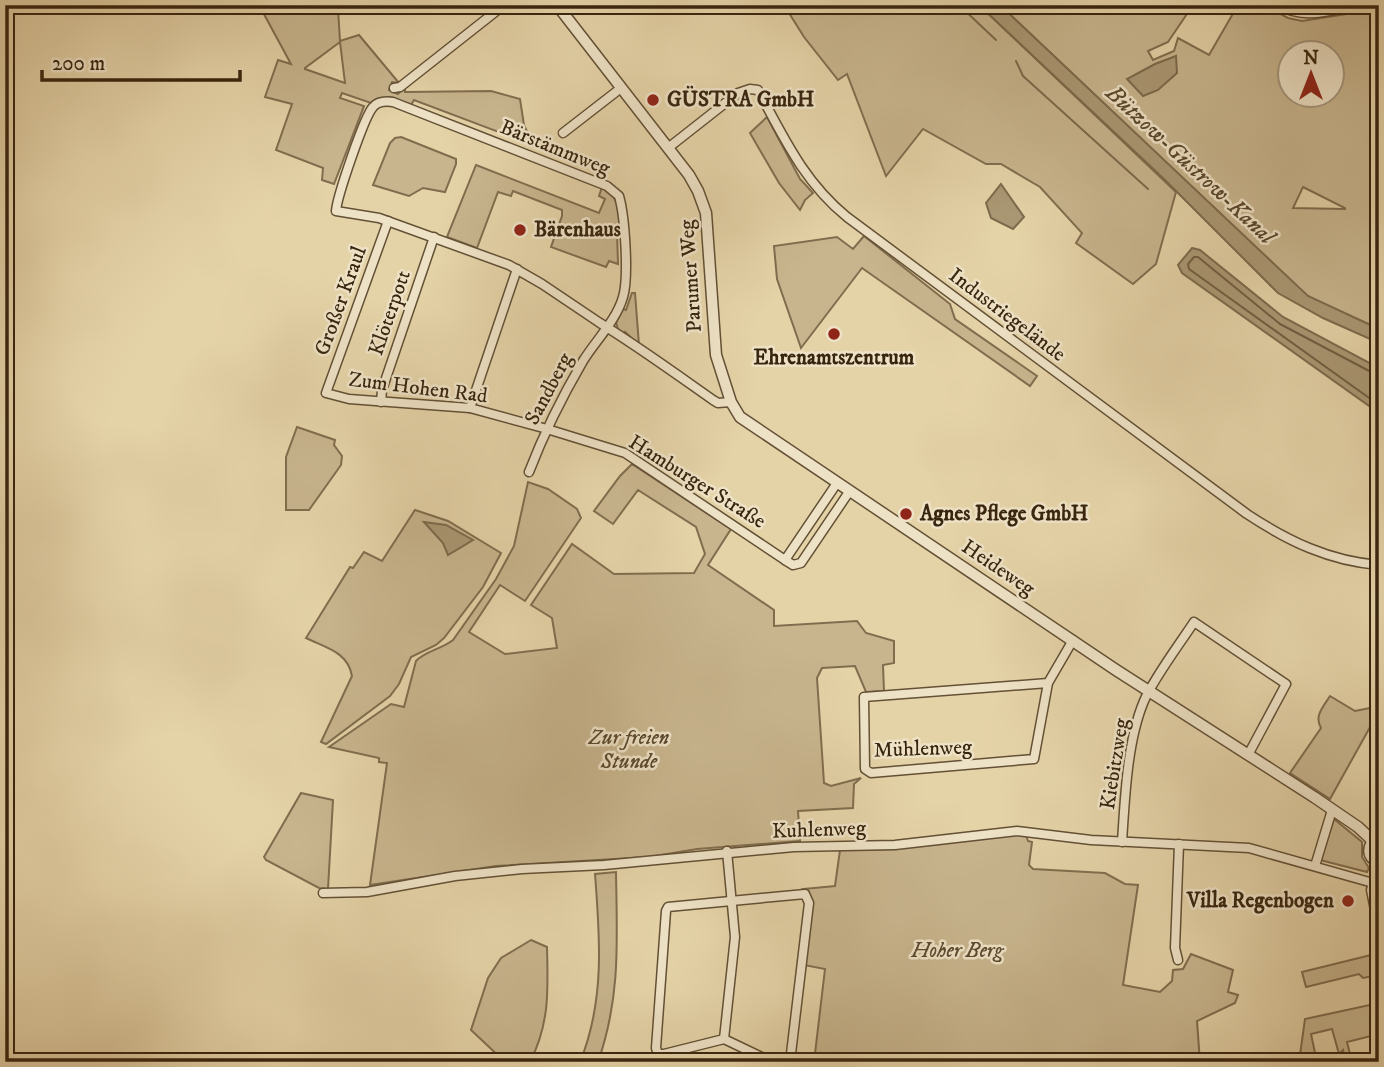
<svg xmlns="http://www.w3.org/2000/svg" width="1384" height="1067" font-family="'IM FELL DW Pica',serif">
<rect width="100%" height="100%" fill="#e5d3a8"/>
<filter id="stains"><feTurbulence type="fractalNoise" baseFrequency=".00286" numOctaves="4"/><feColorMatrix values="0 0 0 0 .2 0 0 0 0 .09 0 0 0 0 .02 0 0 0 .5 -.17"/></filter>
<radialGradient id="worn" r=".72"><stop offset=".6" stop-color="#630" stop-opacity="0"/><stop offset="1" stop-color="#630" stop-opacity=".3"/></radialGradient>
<g fill="#c8b58e" stroke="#806d4e" stroke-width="2" fill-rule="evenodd">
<path d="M259 5H342L338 9 340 41 359 35 399 83 392 82 389 90 398 94 405 86V92L491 91 520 99 524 125 533 145 414 100 411 105 390 97 371 103 342 93 340 98 364 106 334 184 322 180 323 168 276 150 292 104 265 97 278 60 291 64ZM340 42 345 83 305 69V68Z"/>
<path d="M784 5H979L1176 192 1156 264 1133 284 1076 243 1082 233 1040 187 1001 164H986L923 129 886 176 847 74 838 80 804 37Z"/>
<path d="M1000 5H1193L1168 42 1148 51 1153 60 1174 51 1178 38 1209 55 1238 5H1264L1288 18 1302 21 1379 9V329L1308 297ZM1290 52H1332V94H1290ZM1303 187 1345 208V209L1293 208Z"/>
<path d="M767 117 800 179 813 193 805 200 800 210 779 183 750 133Z"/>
<path d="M401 137 456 159V164L445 192 423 188 409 196 373 185 390 143 395 138Z"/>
<path d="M476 165 599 213 605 199 599 196 602 187C620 197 618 211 620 230L617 232 618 264 609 261 606 267 551 247 562 216V210L513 191 511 196 498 192 477 248 447 237Z"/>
<path d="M864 236 950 304 955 319 1037 376 1030 386 862 268 801 348 777 279 774 246 837 237 853 249Z"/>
<path d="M632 293H635L639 345 625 332 623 334 618 330 616 322 623 309 626 310Z"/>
<path d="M297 427 335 440 334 445 342 456 341 465 309 510H286V457Z"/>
<path d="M632 464 731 529 708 565 774 610V626L857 621 866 633 894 641V663L883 665 884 691 866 692 855 666 822 668 817 678 824 783 831 786 861 778 854 784 853 808 798 811 800 841 697 849 649 857 496 866 370 885 387 763 379 762V758L329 747 391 704 404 707 416 661C425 651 442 649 453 640L496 579 514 546 528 482 548 489 577 509 581 518 525 601 500 585 469 632 505 654 557 648 552 618 531 605 572 544 614 574 694 573 705 554 696 527 638 490 613 524 594 511 620 476Z"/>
<path d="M415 510 448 521 501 553 483 587 444 638 436 645 411 657 399 684 390 696 326 744 321 742 352 676C348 652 326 648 306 638L350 567 353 568 364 552 382 561Z"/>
<path d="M1330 696 1355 711 1370 708 1379 711 1330 799 1290 773 1321 728C1314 716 1323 707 1330 696Z"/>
<path d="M301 793 333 800 328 889 319 888 266 860 264 857Z"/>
<path d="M1334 819 1362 842V857L1369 868 1367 872 1320 860Z"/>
<path d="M1000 835H1026L1028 841 1032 842 1029 865 1033 869 1105 873 1125 884 1138 885 1123 985 1160 992 1172 981 1173 970 1183 969 1191 954 1233 970 1228 992 1238 995 1235 1003 1197 1021 1200 1062H814L825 969 804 965 811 899 803 889 835 886 840 850 894 849Z"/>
<path d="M616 872C617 940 621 996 598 1062H580C605 1001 600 938 595 874Z"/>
<path d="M531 940 547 947C548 989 550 1023 530 1062H505L471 1030 488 978 501 958Z"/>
<path d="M1375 954 1379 975 1363 978 1359 974 1306 987 1302 972Z"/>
<path d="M1379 1003V1034L1347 1042 1352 1062H1346L1343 1050 1339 1054 1332 1029 1311 1034 1317 1062H1299L1305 1019Z"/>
</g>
<g fill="#aa9874" stroke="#7c6a4c" stroke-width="2">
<path d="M979 5H1000L1308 296 1379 329V343L1323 318 1278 293 1164 179Z"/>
<path d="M1176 56 1177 73 1158 90 1143 96 1127 79 1155 64Z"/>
<path d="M1001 184 1024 217 1013 229 991 218 986 203Z"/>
<path d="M1192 248 1200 250 1283 317 1379 368V413L1182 273 1178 265Z"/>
<path d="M424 522 446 525 473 540 448 555 443 543Z"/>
</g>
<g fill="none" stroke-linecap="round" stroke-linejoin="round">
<path stroke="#715e42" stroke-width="2" d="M1379 374 1373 373 1280 324 1198 257H1194L1188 264 1189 269 1379 405"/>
<g stroke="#7c6a4c" stroke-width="2">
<path d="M959 5 996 40"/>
<path d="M1016 61 1023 76 1148 189"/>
</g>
<defs>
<g id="minor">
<path d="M1278 5C1304 20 1330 11 1358 5"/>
<path d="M394 88 400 87 504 5"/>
<path d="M563 133 621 88"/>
<path d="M668 148 738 93 750 89 758 90C784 138 804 182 847 217L1247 514C1288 541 1329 561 1379 565"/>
<path d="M388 221 326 393 349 399 470 408 547 429 625 453 785 560"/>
<path d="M381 402 382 390 434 237"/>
<path d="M470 408 517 269"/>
<path d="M529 472C544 433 562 397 583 361 596 340 616 321 623 297 629 277 625 217 619 196L607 186 393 102C386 101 378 101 373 107 364 117 337 197 336 211L379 218 509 265 542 284 600 323C639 347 676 374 713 400L718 403 731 402"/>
<path d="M837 483 785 560 793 565 801 563 849 492"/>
<path d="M1048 683 864 697 865 769 871 773 1034 759 1048 683 1073 640"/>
<path d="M1122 842C1125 798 1127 741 1144 701 1154 678 1179 645 1194 622L1286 684 1248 755"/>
<path d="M1379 862 1371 890 1379 930"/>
<path d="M1315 866 1332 810"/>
<path d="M323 893 367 892 455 876 522 869 604 865 794 847 895 845 1017 831 1091 840 1249 848 1373 883"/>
<path d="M1178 960 1175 948 1179 844"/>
<path d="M724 1039 735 937 727 851"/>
<path d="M772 1062 724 1039 664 1054H658L656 1048 666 911 668 907 805 894 809 903 790 1062"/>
</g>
<g id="tertiary">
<path d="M557 5 689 175 698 191 706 213 716 355 731 402 740 417 1116 670 1314 797 1358 827 1373 841"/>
<path d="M1378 839 1371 844C1367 852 1370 859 1379 862"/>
</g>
</defs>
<use href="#minor" stroke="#635035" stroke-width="11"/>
<use href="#tertiary" stroke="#635035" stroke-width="13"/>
<use href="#minor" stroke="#eee2c6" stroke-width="8"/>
<use href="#tertiary" stroke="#eee2c6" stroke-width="10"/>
</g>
<g fill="#8f2418" stroke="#eee2c6" stroke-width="2.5">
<circle cx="653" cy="100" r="7"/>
<circle cx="520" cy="230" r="7"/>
<circle cx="834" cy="334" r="7"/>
<circle cx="906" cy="514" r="7"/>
<circle cx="1348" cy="901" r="7"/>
</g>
<g text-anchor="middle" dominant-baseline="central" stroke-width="5" stroke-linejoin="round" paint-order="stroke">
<g font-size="21" font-weight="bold" fill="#38250f" stroke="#eee2c6" text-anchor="start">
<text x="667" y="100">GÜSTRA GmbH</text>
<text x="534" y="230">Bärenhaus</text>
<text x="834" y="358" text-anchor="middle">Ehrenamtszentrum</text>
<text x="920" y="514">Agnes Pflege GmbH</text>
<text x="1334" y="901" text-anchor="end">Villa Regenbogen</text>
</g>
<g font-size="21" fill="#38250f" stroke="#eee2c6">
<text transform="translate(555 148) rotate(22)">Bärstämmweg</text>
<text transform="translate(691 276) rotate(-94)">Parumer Weg</text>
<text transform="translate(341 301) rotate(-70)">Großer Kraul</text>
<text transform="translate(390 313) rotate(-71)">Klöterpott</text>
<text transform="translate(1007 315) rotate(37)">Industriegelände</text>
<text transform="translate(418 388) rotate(7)">Zum Hohen Rad</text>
<text transform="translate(549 389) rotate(-62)">Sandberg</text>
<text transform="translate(697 482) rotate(32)">Hamburger Straße</text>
<text transform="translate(998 568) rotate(34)">Heideweg</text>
<text transform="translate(923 749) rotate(-2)">Mühlenweg</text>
<text transform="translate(1115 764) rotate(-81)">Kiebitzweg</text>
<text transform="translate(819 830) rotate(-2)">Kuhlenweg</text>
</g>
<g font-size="21" font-style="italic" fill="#5c492f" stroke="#eee2c6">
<text x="629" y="738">Zur freien<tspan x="629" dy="24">Stunde</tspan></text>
<text x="957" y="951">Hoher Berg</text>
</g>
<g font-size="23" font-style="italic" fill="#5a482d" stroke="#eee2c6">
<text transform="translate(1190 165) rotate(43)">Bützow-Güstrow-Kanal</text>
</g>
</g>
<rect width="1384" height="1067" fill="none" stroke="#e5d3a8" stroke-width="28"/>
<rect x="7" y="7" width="1370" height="1053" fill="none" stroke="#38250f" stroke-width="3.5"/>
<rect x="14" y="14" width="1356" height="1039" fill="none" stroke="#38250f" stroke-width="2"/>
<g transform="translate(1311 74)"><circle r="33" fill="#eee2c6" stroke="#a5967d" stroke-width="2"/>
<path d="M0-5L12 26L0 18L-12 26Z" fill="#8f2418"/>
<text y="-10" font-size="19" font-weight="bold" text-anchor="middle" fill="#38250f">N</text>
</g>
<path d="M42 70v10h198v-10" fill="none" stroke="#38250f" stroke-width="3.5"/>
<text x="52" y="70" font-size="21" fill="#38250f" stroke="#eee2c6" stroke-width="5" paint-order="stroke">200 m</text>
<rect width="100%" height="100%" filter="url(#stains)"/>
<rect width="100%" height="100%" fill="url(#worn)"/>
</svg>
